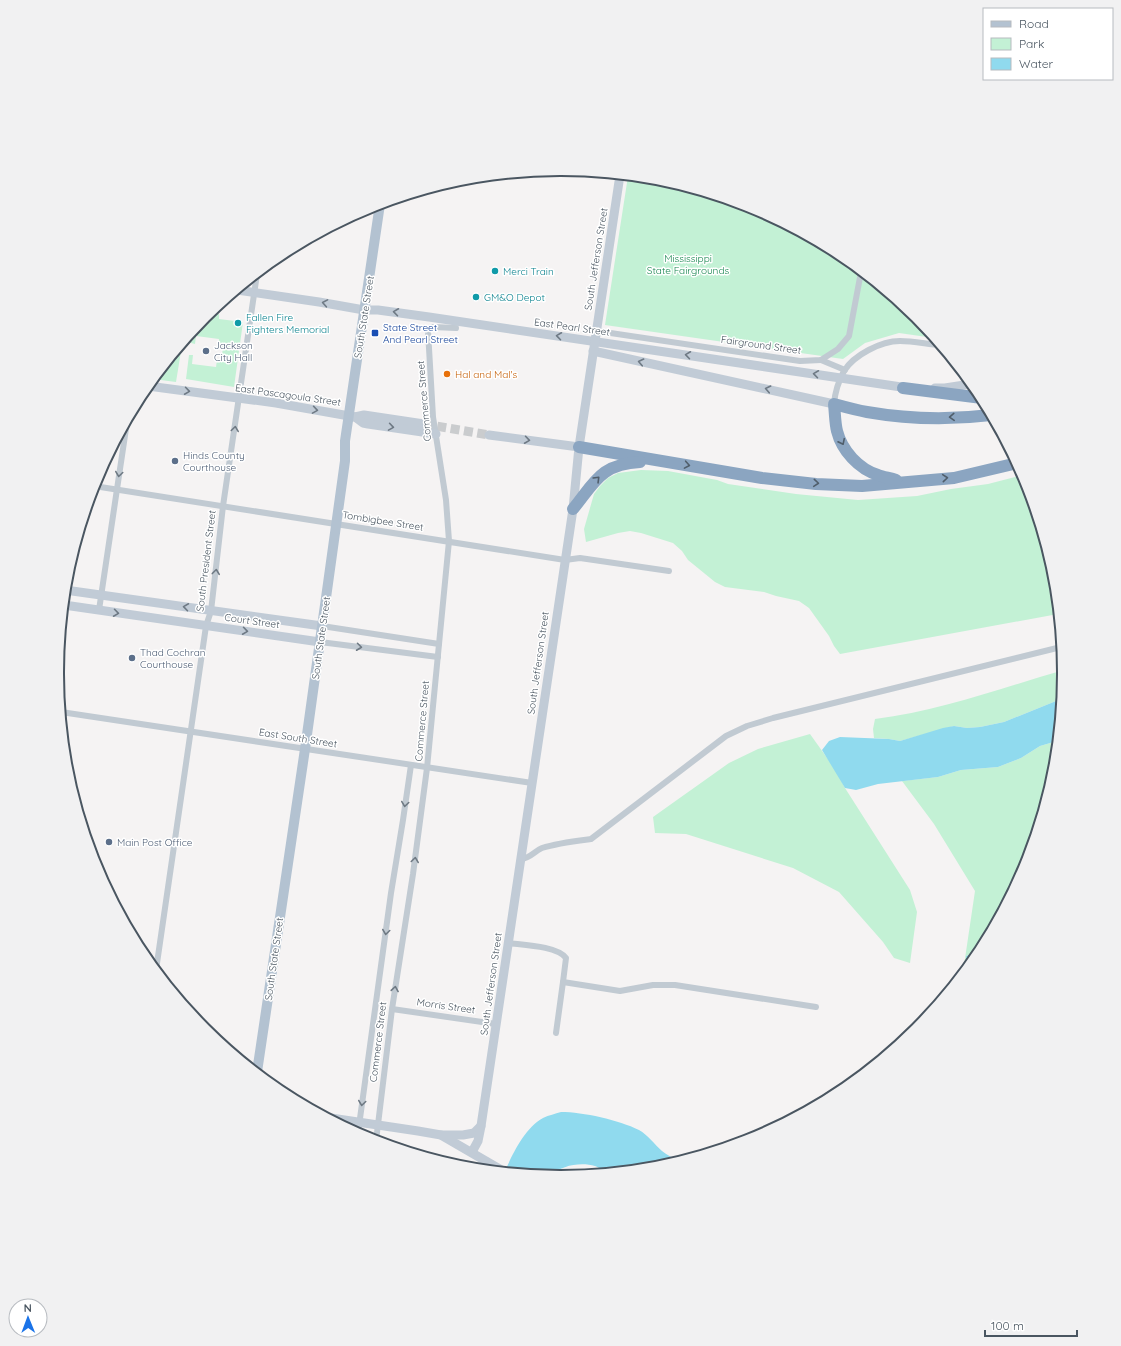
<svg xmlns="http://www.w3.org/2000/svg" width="1121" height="1346" font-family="Quicksand,sans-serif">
<rect width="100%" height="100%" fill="#f5f3f3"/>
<g fill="#c3f1d5">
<path d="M628 176 659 179 753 208 840 254 917 317 934 338 899 333 865 343 843 359 605 325Z"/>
<path d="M211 312 219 314V319L243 322 234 387 186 379 189 355H193L192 364 216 367 217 360H221L223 348 218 347 219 339 196 336 195 344 191 343 192 332 205 317Z"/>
<path d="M182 345 176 382 153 379Z"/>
<path d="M641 470 668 471 717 480 728 484 796 494 858 500 917 496 951 489 988 484 1023 475 1026 481 1054 575 1058 614 840 654 834 646 829 636 809 608 799 601 776 596 764 592 725 587 715 582 688 560 682 551 673 543 641 533 630 531 618 533 586 542 584 529 594 494 600 486 608 478 618 473Z"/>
<path d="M1064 670 1061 699 1004 722 980 727 967 728 954 726 900 741 889 739 874 738 873 729 875 719C940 711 1001 688 1064 670Z"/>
<path d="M810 734 835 769 845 788 910 890 917 912 910 963 894 958 883 942 839 892 793 868 686 834 655 833 653 817 729 763 758 749Z"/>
<path d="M1057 741 1054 771 1026 866 979 952 966 956 968 966 963 972 975 891 934 824 902 781 938 777 961 770 998 767 1021 758 1040 746Z"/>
</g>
<g fill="#90daee">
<path d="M1061 699 1057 741 1040 746 1021 758 998 767 961 770 938 777 878 784 856 790 845 788 822 750 829 741 840 737 889 739 900 741 943 728 954 726 967 728 980 727 1004 722Z"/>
<path d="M979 952V953L968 966 966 956Z"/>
<path d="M561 1112C583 1112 619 1120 639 1130 648 1135 654 1144 662 1151 667 1155 672 1157 677 1161 657 1167 630 1172 609 1172 605 1172 600 1168 595 1166 581 1162 561 1165 551 1176L505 1171C513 1153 525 1128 543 1118 549 1115 555 1114 561 1112Z"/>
</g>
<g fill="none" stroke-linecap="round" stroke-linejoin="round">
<path stroke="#caccce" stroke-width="9" stroke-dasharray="9 4.5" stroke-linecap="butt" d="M424 424 489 435"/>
<g stroke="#c1cad2" stroke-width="6">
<path d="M597 331 800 361 821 360 838 349 849 336 861 272"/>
<path d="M821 360 845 370"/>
<path d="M834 404C835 392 838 382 844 371 854 355 881 341 900 341 913 341 927 344 940 345"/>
<path d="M94 486 565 560 580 558 669 571"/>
<path d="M99 610 127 422"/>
<path d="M322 626 439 644"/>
<path d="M320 642 438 657"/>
<path d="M61 712 532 783"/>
<path d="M520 859C530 859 534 851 542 848 557 843 575 841 591 839L726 736 747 726 773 718 1061 647"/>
<path d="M508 943C523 945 557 946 566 958L563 982 620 991 653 985H675L816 1007"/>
<path d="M156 970 206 626 211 611 223 506 257 274"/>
<path d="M392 1009 496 1024"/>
<path d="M556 1033 563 982"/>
<path d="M358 1133 391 893 403 820 411 765"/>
<path d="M376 1141 392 1009 413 874 427 768 449 541 446 500 433 417 428 331 430 328 433 327 456 328"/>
</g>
<g stroke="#c1cbd6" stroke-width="9">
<path d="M237 290 319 302 364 310H378L429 317 908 388"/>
<path d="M593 351 834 404"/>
<path d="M148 386 276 403 355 417 364 415 424 424"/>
<path d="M935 388H945L971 384"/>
<path d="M355 417 363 423 368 424 436 434"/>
<path d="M489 435 579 447"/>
<path d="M65 590 322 626"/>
<path d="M64 605 320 642"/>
<path d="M331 1118 418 1131 441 1135 503 1171"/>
<path d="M441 1135H463L474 1133 481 1126"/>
<path d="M472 1152 478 1141 481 1126 573 509 579 447 620 175"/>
</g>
<path stroke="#b3c2d1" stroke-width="10" d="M257 1072 305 749 345 461V441L380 204"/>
<g stroke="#8ba5c1" stroke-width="12">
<path d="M903 388 982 398"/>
<path d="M579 447 762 478 816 484 862 486 954 478 1017 463"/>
<path d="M896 480C890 478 883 477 878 475 859 469 842 451 837 431 835 423 835 413 834 404 845 407 856 410 867 412 907 419 950 420 991 415"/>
<path d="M573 509C595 482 601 464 640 462"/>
</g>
</g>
<defs><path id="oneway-chevron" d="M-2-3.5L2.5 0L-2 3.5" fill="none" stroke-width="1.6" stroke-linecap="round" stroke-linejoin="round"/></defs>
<g stroke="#6e7984">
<use href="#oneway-chevron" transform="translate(325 303) rotate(-170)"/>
<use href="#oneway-chevron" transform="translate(396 312) rotate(-172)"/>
<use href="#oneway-chevron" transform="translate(559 336) rotate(-172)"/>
<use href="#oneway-chevron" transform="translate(688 355) rotate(-172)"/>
<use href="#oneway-chevron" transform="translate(641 362) rotate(-168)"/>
<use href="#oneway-chevron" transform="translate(816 374) rotate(-172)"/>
<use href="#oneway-chevron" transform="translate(768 389) rotate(-168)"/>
<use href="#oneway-chevron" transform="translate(187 391) rotate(8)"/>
<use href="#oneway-chevron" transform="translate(315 410) rotate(9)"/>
<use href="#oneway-chevron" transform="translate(391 427) rotate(9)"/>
<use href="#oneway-chevron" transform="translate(527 440) rotate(8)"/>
<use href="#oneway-chevron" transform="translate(186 607) rotate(-172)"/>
<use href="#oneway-chevron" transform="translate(116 613) rotate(8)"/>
<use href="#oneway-chevron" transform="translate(245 631) rotate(8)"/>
</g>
<g stroke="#505e6b">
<use href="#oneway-chevron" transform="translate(952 417) rotate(177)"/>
<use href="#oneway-chevron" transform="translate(842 442) rotate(64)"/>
<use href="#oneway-chevron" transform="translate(687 465) rotate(10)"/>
<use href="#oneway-chevron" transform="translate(945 478) rotate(-5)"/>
<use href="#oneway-chevron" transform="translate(597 479) rotate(-45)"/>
<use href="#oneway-chevron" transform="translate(816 483) rotate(5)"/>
</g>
<g stroke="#6e7983">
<use href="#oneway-chevron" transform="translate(235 429) rotate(-82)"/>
<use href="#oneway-chevron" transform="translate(119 474) rotate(98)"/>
<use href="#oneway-chevron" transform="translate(216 572) rotate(-83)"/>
<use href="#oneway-chevron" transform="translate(359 647) rotate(7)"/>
<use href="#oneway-chevron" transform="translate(405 804) rotate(98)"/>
<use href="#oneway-chevron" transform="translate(415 860) rotate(-82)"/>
<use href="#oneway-chevron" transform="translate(386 932) rotate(98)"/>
<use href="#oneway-chevron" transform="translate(395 989) rotate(-81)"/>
<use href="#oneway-chevron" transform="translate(362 1103) rotate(98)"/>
</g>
<g fill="#0f9aa8" stroke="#fff" stroke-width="1.5">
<circle cx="495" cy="271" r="4"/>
<circle cx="476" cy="297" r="4"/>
<circle cx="238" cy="323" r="4"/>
</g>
<rect fill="#1a4fb4" stroke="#fff" stroke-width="1.5" x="371" y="329" width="8" height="8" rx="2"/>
<g fill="#5c6f8a" stroke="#fff" stroke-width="1.5">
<circle cx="206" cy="351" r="4"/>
<circle cx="175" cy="461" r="4"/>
<circle cx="132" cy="658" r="4"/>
<circle cx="109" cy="842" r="4"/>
</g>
<circle fill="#e8710a" stroke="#fff" stroke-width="1.5" cx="447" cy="374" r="4"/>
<g text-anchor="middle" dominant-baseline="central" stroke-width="3" stroke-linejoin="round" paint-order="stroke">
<g font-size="10" fill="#17864f" stroke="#fff">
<text x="688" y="258">Mississippi<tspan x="688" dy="12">State Fairgrounds</tspan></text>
</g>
<g font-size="10" fill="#4a5661" stroke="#fff">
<text transform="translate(596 259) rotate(-81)">South Jefferson Street</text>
<text transform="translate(364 317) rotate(-81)">South State Street</text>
<text transform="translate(572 327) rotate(8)">East Pearl Street</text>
<text transform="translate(761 345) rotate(8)">Fairground Street</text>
<text transform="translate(288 395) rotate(8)">East Pascagoula Street</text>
<text transform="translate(424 401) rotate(-95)">Commerce Street</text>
<text transform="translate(383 521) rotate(9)">Tombigbee Street</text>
<text transform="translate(206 561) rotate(-83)">South President Street</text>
<text transform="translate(252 621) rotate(8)">Court Street</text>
<text transform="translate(321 638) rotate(-82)">South State Street</text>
<text transform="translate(538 663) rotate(-82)">South Jefferson Street</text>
<text transform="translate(422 721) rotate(-85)">Commerce Street</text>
<text transform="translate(298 738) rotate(9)">East South Street</text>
<text transform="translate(274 959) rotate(-82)">South State Street</text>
<text transform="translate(491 984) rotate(-82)">South Jefferson Street</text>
<text transform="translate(446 1006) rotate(8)">Morris Street</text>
<text transform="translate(378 1042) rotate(-83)">Commerce Street</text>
</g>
<g font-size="10" fill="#0d838f" stroke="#fff" text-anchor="start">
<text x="503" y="271">Merci Train</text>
<text x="484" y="297">GM&amp;O Depot</text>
<text x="246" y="317">Fallen Fire<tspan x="246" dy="12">Fighters Memorial</tspan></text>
</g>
<g font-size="10" fill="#164399" stroke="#fff" text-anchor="start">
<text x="383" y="327">State Street<tspan x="383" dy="12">And Pearl Street</tspan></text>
</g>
<g font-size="10" fill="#4e5e75" stroke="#fff" text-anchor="start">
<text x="214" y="345">Jackson<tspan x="214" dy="12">City Hall</tspan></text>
<text x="183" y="455">Hinds County<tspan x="183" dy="12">Courthouse</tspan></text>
<text x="140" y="652">Thad Cochran<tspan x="140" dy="12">Courthouse</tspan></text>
<text x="117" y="842">Main Post Office</text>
</g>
<g font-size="10" fill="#c56008" stroke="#fff" text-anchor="start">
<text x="455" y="374">Hal and Mal's</text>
</g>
</g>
<path d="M0 0H1121V1346H0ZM560 176H561A496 496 0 0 1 1057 672V674A496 496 0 0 1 561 1170H560A496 496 0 0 1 64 674V672A496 496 0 0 1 560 176Z" fill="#f1f1f2" fill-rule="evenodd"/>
<path fill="none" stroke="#4a5661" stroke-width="2" d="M560 176H561A496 496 0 0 1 1057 672V674A496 496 0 0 1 561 1170H560A496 496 0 0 1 64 674V672A496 496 0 0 1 560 176Z"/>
<rect x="983" y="8" width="130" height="72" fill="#ffffff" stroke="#b7bbc0"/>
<rect x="991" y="21" width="20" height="6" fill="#b3c2d1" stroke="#b7bbc0"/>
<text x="1019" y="28" font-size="12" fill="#4a5661">Road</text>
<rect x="991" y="38" width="20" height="12" fill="#c3f1d5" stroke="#b7bbc0"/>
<text x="1019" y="48" font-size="12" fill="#4a5661">Park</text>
<rect x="991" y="58" width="20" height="12" fill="#90daee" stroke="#b7bbc0"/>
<text x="1019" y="68" font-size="12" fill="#4a5661">Water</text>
<g transform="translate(28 1318) rotate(359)"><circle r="19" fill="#ffffff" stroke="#b7bbc0"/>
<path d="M0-3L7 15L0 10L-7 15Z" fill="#1a73e8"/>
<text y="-6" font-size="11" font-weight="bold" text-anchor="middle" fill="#4a5661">N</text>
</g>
<path d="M985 1330v6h92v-6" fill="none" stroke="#4a5661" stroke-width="2"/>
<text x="991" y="1330" font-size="12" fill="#4a5661" stroke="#ffffff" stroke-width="3" paint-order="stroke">100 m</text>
</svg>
